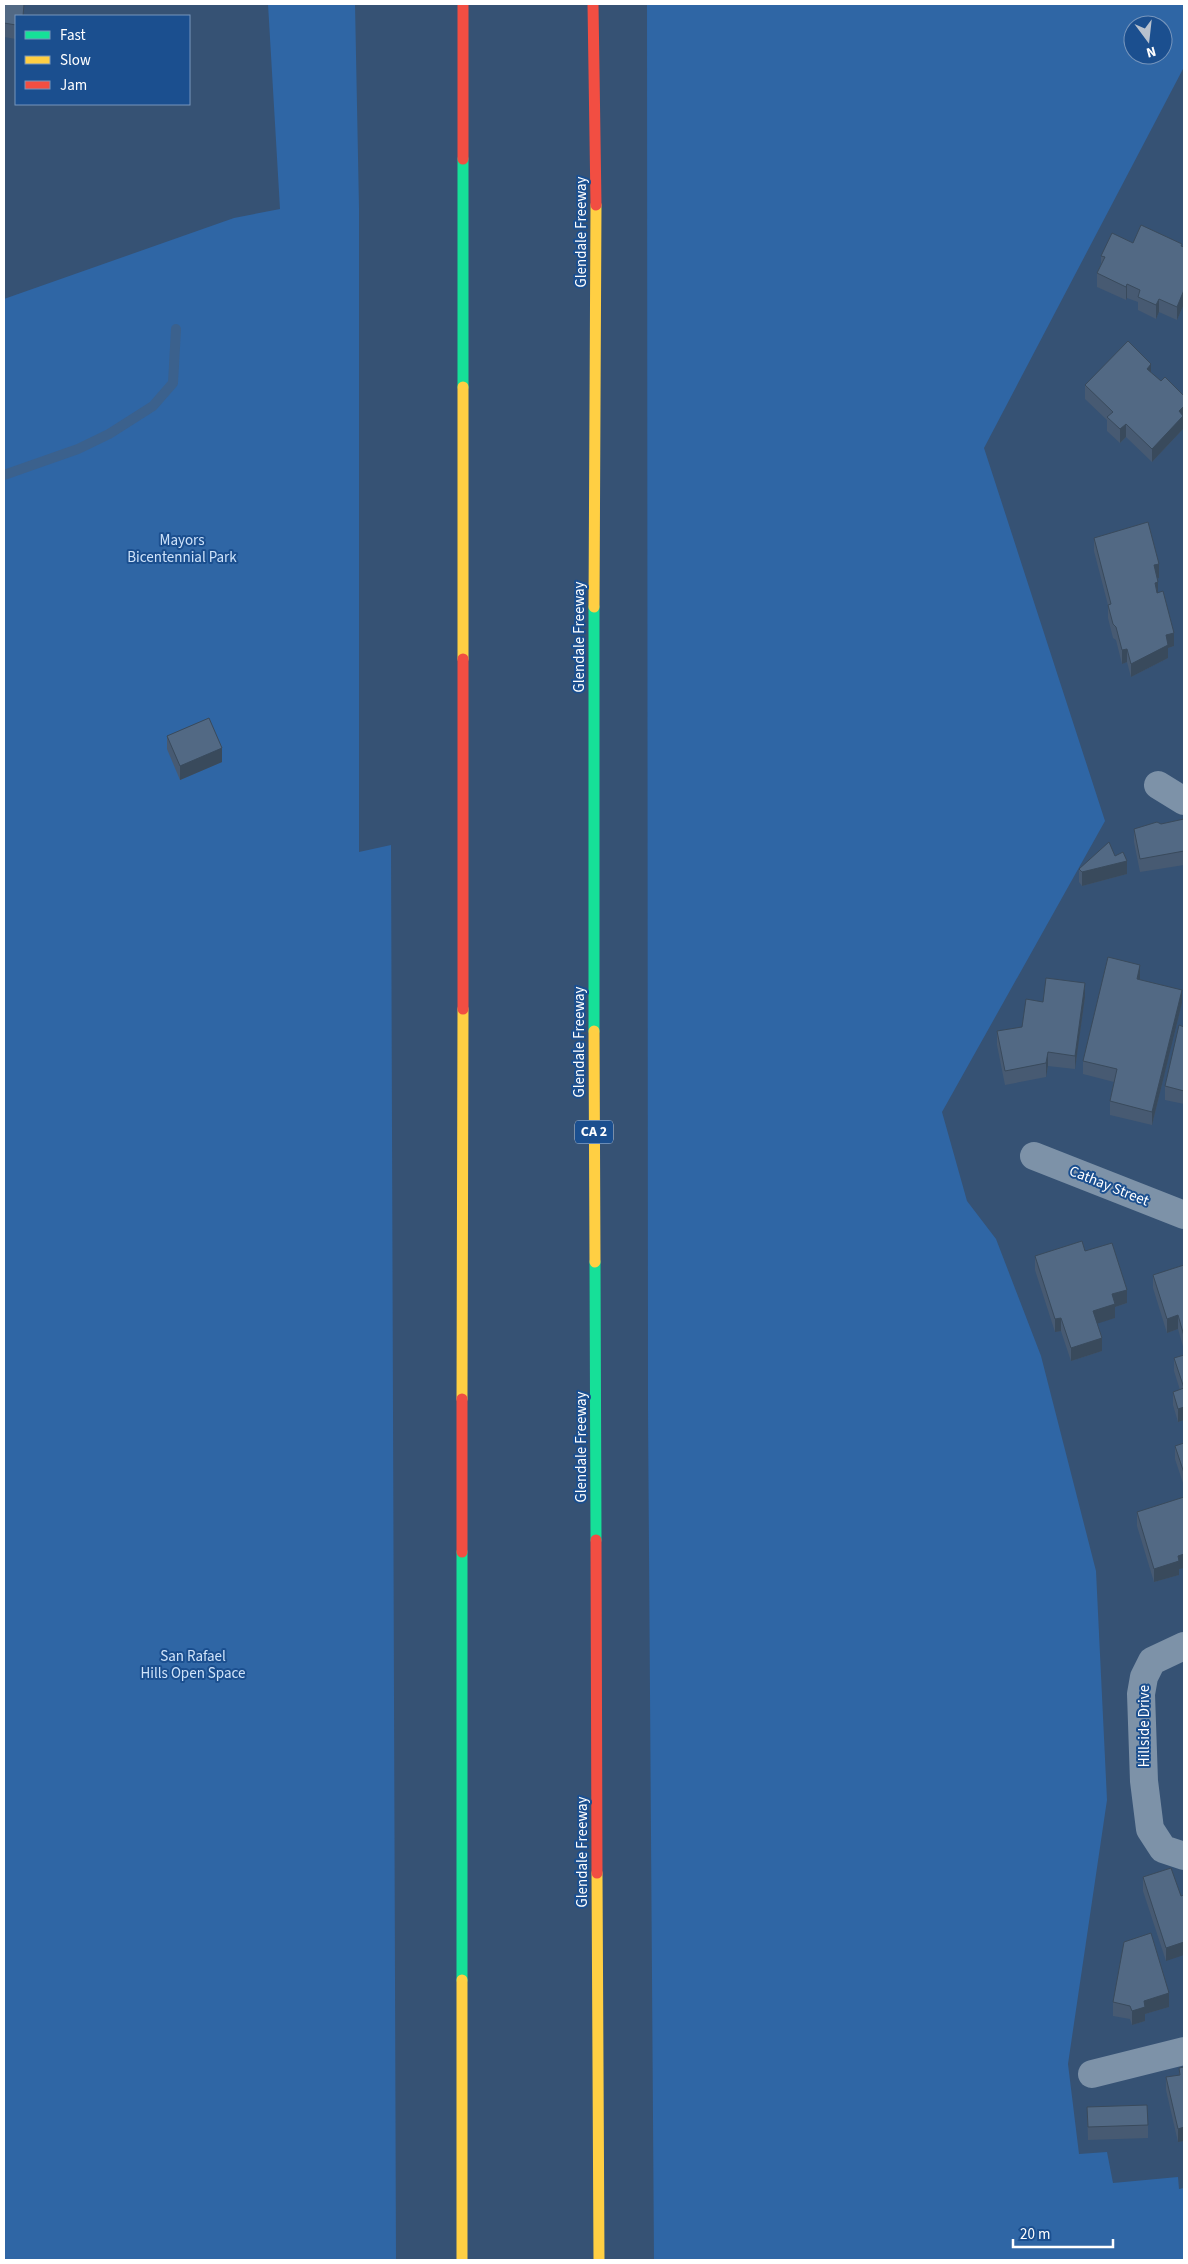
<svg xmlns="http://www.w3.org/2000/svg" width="1188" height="2264" font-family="'Source Sans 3',sans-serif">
<rect width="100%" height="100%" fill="#365274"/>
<g fill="#2f66a5" fill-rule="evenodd">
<path d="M268 4H355L359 208V852L391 845 396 2260H4V299L234 218 280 209Z"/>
<path d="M647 4H1184V67L984 448 1105 821 942 1112 967 1201 996 1239 1041 1356 1096 1571 1107 1800 1068 2064 1079 2154 1107 2152 1113 2183 1178 2177 1179 2189 1184 2188V2260H654L648 1410ZM1133 25H1163V55H1133Z"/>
</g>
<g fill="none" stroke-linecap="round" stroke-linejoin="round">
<path stroke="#3b618d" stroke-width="10" d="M4 475 78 449 109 434 153 406 173 383 176 329"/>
<g stroke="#7d92a8" stroke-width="28">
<path d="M1158 785 1184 801"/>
<path d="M1034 1156 1184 1215"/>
<path d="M1184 1646 1152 1661 1144 1677 1141 1694 1144 1781 1150 1829 1163 1849 1184 1856"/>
<path d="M1092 2074 1184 2051"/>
</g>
<g stroke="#16e098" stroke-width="11">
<path d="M463 387V159"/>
<path d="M594 607V1031"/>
<path d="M595 1262 596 1540"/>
<path d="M462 1980V1552"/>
</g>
<g stroke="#ffcf43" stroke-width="11">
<path d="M594 607 596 205"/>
<path d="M463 659V387"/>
<path d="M594 1031 595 1262"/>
<path d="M462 1399 463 1009"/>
<path d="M597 1873 599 2260"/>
<path d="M462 2260V1980"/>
</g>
<g stroke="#f24e42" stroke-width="11">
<path d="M593 4 596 205"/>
<path d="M463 159V4"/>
<path d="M463 1009V659"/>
<path d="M596 1540 597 1873"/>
<path d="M462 1552V1399"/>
</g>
</g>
<g fill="#475a72">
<path d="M4 4 24 16H16V39L4 37Z"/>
<path d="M1133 243 1182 246 1184 247V304L1177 320 1159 312 1156 319 1138 310V302L1127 298 1126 300 1097 287V273L1101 264V256Z"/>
<path d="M1151 373 1183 420V429L1152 462 1126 437 1120 443 1107 431V420L1085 399V385Z"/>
<path d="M1094 538 1159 578H1157L1158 592 1174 646 1168 648V658L1131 677 1127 662 1122 664 1116 640 1113 638 1108 618V605L1094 551Z"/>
<path d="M167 736 222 762 180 780 167 749Z"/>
<path d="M1184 819V868V865L1140 872 1134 842V829L1161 824Z"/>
<path d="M1115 856 1127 874 1082 886 1079 882V869Z"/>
<path d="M1140 978V980L1182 1003 1152 1125 1110 1115V1101L1114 1082 1083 1074V1061Z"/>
<path d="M1085 997 1075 1069 1048 1066 1046 1077 1005 1085 997 1045V1031L1022 1027 1043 1002Z"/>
<path d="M1184 1027V1104L1165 1100V1086Z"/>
<path d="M1085 1251 1127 1303 1115 1307V1318L1097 1323 1102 1351 1071 1361 1061 1331 1055 1332 1035 1270V1256Z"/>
<path d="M1184 1265V1350L1178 1329 1167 1333 1153 1288V1275Z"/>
<path d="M1184 1355V1420L1178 1422 1173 1405V1392L1180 1390 1174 1371V1358Z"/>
<path d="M1184 1443V1486L1175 1459V1446Z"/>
<path d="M1137 1512 1179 1569V1575L1154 1582 1137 1526Z"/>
<path d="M1171 1868 1166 1961 1143 1891V1877Z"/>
<path d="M1113 2002 1169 2007 1145 2014V2021L1132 2025 1130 2019 1113 2016Z"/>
<path d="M1184 2067V2141L1178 2142 1166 2090V2077L1179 2075V2068Z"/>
<path d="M1087 2107 1148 2125V2138L1088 2140Z"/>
</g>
<g fill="#394a5c">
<path d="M1127 284V298L1126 300V287Z"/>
<path d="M1184 290V304L1177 320V307Z"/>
<path d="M1159 299V312L1156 319V305Z"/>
<path d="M1151 364V378L1147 369Z"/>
<path d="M1184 406 1183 429 1152 462V449L1179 411Z"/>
<path d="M1126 424V437L1120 443V429Z"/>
<path d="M1159 564V578L1154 579V565Z"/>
<path d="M1158 582V596L1155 583Z"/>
<path d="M1174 633V646L1168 648V658L1131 677V664L1166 635Z"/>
<path d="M1127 649V662L1122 664V650Z"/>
<path d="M222 748V762L180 780V766Z"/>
<path d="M1127 861V874L1082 886V872Z"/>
<path d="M1140 965V978L1137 992V979Z"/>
<path d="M1085 983V997L1075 1069V1056Z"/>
<path d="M1182 990V1003L1152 1125V1112Z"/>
<path d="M1048 1052V1066L1046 1077V1063Z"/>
<path d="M1127 1290V1303L1115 1307V1318L1093 1325V1311L1112 1294Z"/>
<path d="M1178 1315V1329L1167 1333V1319Z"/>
<path d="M1061 1318V1331L1055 1332V1319Z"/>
<path d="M1102 1338V1351L1071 1361V1348Z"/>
<path d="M1184 1407V1420L1178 1422V1409Z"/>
<path d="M1184 1554V1568L1179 1569V1575L1154 1582V1569L1178 1556Z"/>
<path d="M1184 1942V1955L1166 1961V1948Z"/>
<path d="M1169 1993V2007L1145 2014V2021L1132 2025V2011L1144 2001Z"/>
<path d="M1184 2127V2141L1178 2142V2129Z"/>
</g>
<g fill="#526984" stroke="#394a5c">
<path d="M4 4H24L23 16H16V25L4 23Z"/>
<path d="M1141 225 1182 244 1181 246 1184 247V290L1177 307 1159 299 1156 305 1138 297 1140 290 1127 284 1126 287 1097 273 1105 257 1101 256 1112 233 1133 243Z"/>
<path d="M1128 341 1151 364 1147 369 1161 381 1165 377 1184 396V406L1179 411 1183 416 1152 449 1126 424 1120 429 1107 417 1113 412 1085 385Z"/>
<path d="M1148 522 1159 564 1154 565 1158 582 1155 583 1157 593 1163 591 1174 633 1166 635 1168 645 1131 664 1127 649 1122 650 1116 627 1113 624 1108 605 1111 604 1094 538Z"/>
<path d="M209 718 222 748 180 766 167 736Z"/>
<path d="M1184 819V854V851L1140 859 1134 829 1157 822 1161 824Z"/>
<path d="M1109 842 1115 856 1123 852 1127 861 1082 872 1079 869Z"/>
<path d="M1108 957 1140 965 1137 979 1182 990 1152 1112 1110 1101 1117 1069 1083 1061Z"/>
<path d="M1046 978 1085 983 1075 1056 1048 1052 1046 1063 1005 1071 997 1031 1022 1027 1026 999 1043 1002Z"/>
<path d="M1179 1025 1184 1027V1091L1165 1086Z"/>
<path d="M1082 1241 1085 1251 1112 1243 1127 1290 1112 1294 1115 1304 1093 1311 1102 1338 1071 1348 1061 1318 1055 1319 1035 1256Z"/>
<path d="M1184 1265V1336L1178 1315 1167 1319 1153 1275Z"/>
<path d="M1184 1355V1407L1178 1409 1173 1392 1184 1388 1174 1358Z"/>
<path d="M1184 1443V1473L1175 1446Z"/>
<path d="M1184 1497V1554L1178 1556 1179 1561 1154 1569 1137 1512Z"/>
<path d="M1171 1868 1181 1896 1184 1895V1942L1166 1948 1143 1877Z"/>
<path d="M1151 1933 1169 1993 1144 2001 1145 2007 1132 2011 1130 2006 1113 2002 1124 1942Z"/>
<path d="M1184 2067V2127L1178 2129 1166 2077 1180 2075 1179 2068Z"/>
<path d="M1147 2105 1148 2125 1088 2127 1087 2107Z"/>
</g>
<g text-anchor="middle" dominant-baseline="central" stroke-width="4" stroke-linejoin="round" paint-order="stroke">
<rect fill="#1b4f8f" stroke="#bbcadd" stroke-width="1" x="575" y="1120.5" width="38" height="23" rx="4"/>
<g font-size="14" font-weight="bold" fill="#fff">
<text x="594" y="1132">CA 2</text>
</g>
<g font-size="15" fill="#fff" stroke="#1b4f8f">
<text transform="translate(581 232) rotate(-90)">Glendale Freeway</text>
<text transform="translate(579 637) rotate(-90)">Glendale Freeway</text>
<text transform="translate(579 1042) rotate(-90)">Glendale Freeway</text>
<text transform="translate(1109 1186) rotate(22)">Cathay Street</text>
<text transform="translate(581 1447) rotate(-90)">Glendale Freeway</text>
<text transform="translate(1144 1726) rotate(-90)">Hillside Drive</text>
<text transform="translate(582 1852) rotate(-90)">Glendale Freeway</text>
</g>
<g font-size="15" fill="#cfe3fa" stroke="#1b4f8f">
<text x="182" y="540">Mayors<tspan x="182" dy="17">Bicentennial Park</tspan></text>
<text x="193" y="1656">San Rafael<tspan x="193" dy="17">Hills Open Space</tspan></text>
</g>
</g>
<rect width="1188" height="2264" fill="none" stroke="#ffffff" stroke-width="10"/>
<rect x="15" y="15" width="175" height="90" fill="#1b4f8f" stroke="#7695bc"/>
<rect x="25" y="31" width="25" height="8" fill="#16e098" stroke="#7695bc"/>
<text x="60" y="40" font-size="15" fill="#ffffff">Fast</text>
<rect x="25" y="56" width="25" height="8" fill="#ffcf43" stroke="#7695bc"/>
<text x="60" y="65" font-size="15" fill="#ffffff">Slow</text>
<rect x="25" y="81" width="25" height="8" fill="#f24e42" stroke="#7695bc"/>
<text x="60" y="90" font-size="15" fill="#ffffff">Jam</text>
<g transform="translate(1148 40) rotate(165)"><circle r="24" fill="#1b4f8f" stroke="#7695bc"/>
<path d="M0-4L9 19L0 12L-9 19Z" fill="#b9c2ce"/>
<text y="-8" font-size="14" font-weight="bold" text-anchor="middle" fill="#ffffff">N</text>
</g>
<path d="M1013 2239v8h100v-8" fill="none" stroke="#ffffff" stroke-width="2.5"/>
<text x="1020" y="2239" font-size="15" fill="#ffffff" stroke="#1b4f8f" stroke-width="4" paint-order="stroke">20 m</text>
</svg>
